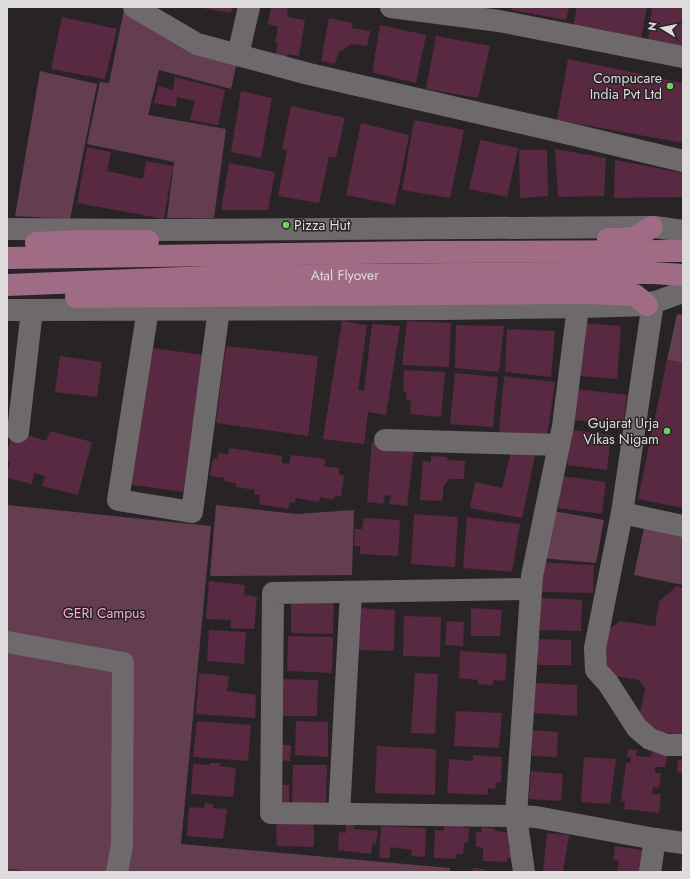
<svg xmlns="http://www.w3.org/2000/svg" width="690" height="879" font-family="Jost,sans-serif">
<rect width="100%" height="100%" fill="#282426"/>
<g fill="#643e50">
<path d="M124 10 237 62 231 89 159 70 148 115 226 129 214 218H167L174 162 87 144 100 82 109 83Z"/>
<path d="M40 71 97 84 70 219 15 216Z"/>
<path d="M677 314 683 315V363L667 360Z"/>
<path d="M7 505 211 526 181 844 450 868V872H7Z"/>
<path d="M216 505 296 514 354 510 352 575 210 576Z"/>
<path d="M553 511 604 520 596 563 541 558Z"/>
<path d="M645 523 683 531V585L634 575Z"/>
</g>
<g fill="#592841">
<path d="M203 7H232L231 13 203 8Z"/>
<path d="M271 7H288L287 17 305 20 299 56 288 54 286 59 275 56 278 43H275L278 27 268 24Z"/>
<path d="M512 7H569L566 20 512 10Z"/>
<path d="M577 7H647L641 38 573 26Z"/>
<path d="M652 7H683V54L647 47Z"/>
<path d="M62 17 117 29 105 79 51 69Z"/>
<path d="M329 18 353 23 352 28 370 31 367 46 352 44 338 53 335 64 321 61Z"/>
<path d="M380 25 426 35 416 83 374 73 373 67Z"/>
<path d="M436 36 490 46 478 98 426 89Z"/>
<path d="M568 59 683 83V143L557 120Z"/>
<path d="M175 77 225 90 218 125 190 120 195 101 177 97 176 107 154 103 158 86 173 90Z"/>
<path d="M241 91 272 98 261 158 231 152Z"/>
<path d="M291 106 345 118 336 157H329L319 203 278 196 287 150 282 149Z"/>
<path d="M414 120 464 130 450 198 402 190Z"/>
<path d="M361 123 409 135 395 205 346 195Z"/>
<path d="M480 140 518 148 507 197 469 189Z"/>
<path d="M87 147 111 152 107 171 143 179 146 161 173 166 164 219 77 203Z"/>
<path d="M555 149 606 158 604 196 558 197Z"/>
<path d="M519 150H547L548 196 520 198Z"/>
<path d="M615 160 683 173V197L614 198Z"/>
<path d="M229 163 275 172 268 210H221Z"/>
<path d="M342 321 367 325 358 390 364 391 372 324 400 326 386 415 368 412 364 444 323 439Z"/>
<path d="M407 321 451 323 449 367 402 365Z"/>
<path d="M584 323 621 326 617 379 580 376Z"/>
<path d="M456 325 504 326 499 372 455 368Z"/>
<path d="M507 329 555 331 551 377 505 372Z"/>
<path d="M226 346 318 356 308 436 216 423Z"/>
<path d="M146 347 203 355 183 492 128 484Z"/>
<path d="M60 356 102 362 97 397 55 392Z"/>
<path d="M667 360 683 363V508L638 499Z"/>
<path d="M404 370 445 372 441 417 410 414 411 401 406 400 407 392 403 391Z"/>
<path d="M455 373 498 377 493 427 450 424Z"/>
<path d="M504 376 555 382 547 438 499 433Z"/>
<path d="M577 389 627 395 623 426 574 420Z"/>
<path d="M572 430 611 435 607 470 567 465Z"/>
<path d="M14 431 46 441 50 431 92 442 78 495 42 486 45 476 34 473 32 484 7 478V473L10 462 7 461V451Z"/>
<path d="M372 442 414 448 407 506 389 504 391 496 385 495 383 504 367 502Z"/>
<path d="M229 448 282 456V463L289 464 291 455 326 459 324 466 339 468V474L344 476 341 496H335L333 500 320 497 319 502 296 498 295 503 290 502 288 509 259 504 260 495H254L255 490 236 487V483L224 481 225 478 210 476 213 459H217L218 453 228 454Z"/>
<path d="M511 452 535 456 522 518 470 508 475 482 502 488Z"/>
<path d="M431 456 447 457V460L465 461 464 479H450L444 485 442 501 420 500 423 461 431 462Z"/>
<path d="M562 476 606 482 602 514 558 508Z"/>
<path d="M414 514 458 517 455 567 411 564Z"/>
<path d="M467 517 520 524 512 572 463 568Z"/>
<path d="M364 518 400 520 398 556 360 554V546H354L355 529H362Z"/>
<path d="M538 562 594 565 593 593 536 592Z"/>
<path d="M209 581 245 585 244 595 257 597 254 629 230 628 231 620 206 619Z"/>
<path d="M677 586 683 588V732L680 735 652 730 640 714 645 688 639 680 614 676 601 656 604 633 620 621 655 626 659 601Z"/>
<path d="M334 598 333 634 291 633V599Z"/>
<path d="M541 598 582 600 581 631 540 630Z"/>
<path d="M357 608 395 610 394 651 356 650Z"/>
<path d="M471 608 502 610 500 636H471Z"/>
<path d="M404 616 441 617 440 657 403 656Z"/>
<path d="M447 621 464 622 463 646 445 645Z"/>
<path d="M209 630 246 632 244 664 207 661Z"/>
<path d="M288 636 333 637 332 673 287 671Z"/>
<path d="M537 639 571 640V665H538Z"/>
<path d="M460 651 507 654 505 681 493 680V685L478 684V680L459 678Z"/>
<path d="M199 673 229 676 227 691 256 695 255 718 196 714Z"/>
<path d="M415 673 438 674 435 734 411 733Z"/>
<path d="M277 679 318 680 317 716H277Z"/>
<path d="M535 683 577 685V716L534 713Z"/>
<path d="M456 711 502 713 499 748 454 746Z"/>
<path d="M197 721 251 725 248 761 193 757Z"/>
<path d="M296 721 328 722V757L295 755Z"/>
<path d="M532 730 558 732 557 757 532 756Z"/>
<path d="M275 745H291L290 761 275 760Z"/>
<path d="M377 746 436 749 435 795 375 793Z"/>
<path d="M628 749 637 750 636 756 651 757 652 752 667 754 665 767H655V773H661L659 788 653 787 652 794H661L659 813 624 809 625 802 621 801 626 763H630L631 758 627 757Z"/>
<path d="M473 755 502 757 501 782H496L495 789 488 788V795L447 793 449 759 473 761Z"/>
<path d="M584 757 616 759 610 804 581 802Z"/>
<path d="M678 759 683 760V773L677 772Z"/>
<path d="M210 763H220L219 766 236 768 233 797 191 794 193 764 209 765Z"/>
<path d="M293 765H327L326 806 292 805Z"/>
<path d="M531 771 563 774 561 801 529 799Z"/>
<path d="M275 785H289V804L275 805Z"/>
<path d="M205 803 213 804V808L227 809 223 839 187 836 189 807 204 808Z"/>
<path d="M276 820H314V847L277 846Z"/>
<path d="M444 823 464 825V828H469L468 843H464L463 854H456V859L434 858 435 830 444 831Z"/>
<path d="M346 824 355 825 354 829 378 831 376 844 373 843 371 854 338 850 339 832 346 833Z"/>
<path d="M381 826 426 828 425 857 411 856 412 850 390 847V858H379Z"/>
<path d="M482 827 495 829V831L513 833 512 845 508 844V847L513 848 512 858H507V862L483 861V848L476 847V832L481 833Z"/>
<path d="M547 833 569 835 563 872H543Z"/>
<path d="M615 846 649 851 645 872H617L619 861 613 860Z"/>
<path d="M682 860H683V872H680Z"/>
<path d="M7 868 24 871V872H7Z"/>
<path d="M473 868 485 869 484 872H472Z"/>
</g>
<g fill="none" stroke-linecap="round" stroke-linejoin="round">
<g stroke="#6e696b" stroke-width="22">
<path d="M134 7 197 44 309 74 570 134 683 161"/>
<path d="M391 7 499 21 683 57"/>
<path d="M238 55 249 7"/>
<path d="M7 229 152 230 655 227 683 231"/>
<path d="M653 302 622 513 595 648 596 670 608 683 637 728 650 739 667 745H683"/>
<path d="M148 309 118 500 192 512 219 309"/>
<path d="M7 310 444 309 584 307 647 305 683 292"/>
<path d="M18 432 32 310"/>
<path d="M385 440 559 445"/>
<path d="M622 513 683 526"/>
<path d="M531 589 273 593 271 813 516 816 536 817 655 839 683 843"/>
<path d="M7 642 123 663 122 845 117 872"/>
<path d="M339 814 351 592"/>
<path d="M524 872 516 816 532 576 563 426 578 307"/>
<path d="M650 872 655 839"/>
</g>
<g stroke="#a06b84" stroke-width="22">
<path d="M608 239H623L636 237 652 227"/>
<path d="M36 243 82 241H148"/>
<path d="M7 258 424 252 674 251H683"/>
<path id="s1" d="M7 285 233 276 577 273H653L683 275"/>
<path d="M76 297 587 293 635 295 647 305"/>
</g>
</g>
<g fill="#71d35e" stroke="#282426" stroke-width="1.5">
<circle cx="670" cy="86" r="4"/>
<circle cx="286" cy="225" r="4"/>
<circle cx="667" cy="431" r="4"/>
</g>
<g text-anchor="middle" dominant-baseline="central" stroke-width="3" stroke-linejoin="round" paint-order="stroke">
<g font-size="14" fill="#dedbdc" stroke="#282426" text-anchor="end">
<text x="662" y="78">Compucare<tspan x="662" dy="16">India Pvt Ltd</tspan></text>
<text x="294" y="225" text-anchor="start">Pizza Hut</text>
<text x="659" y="423">Gujarat Urja<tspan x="659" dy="16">Vikas Nigam</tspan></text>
</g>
<g font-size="14" fill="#dedbdc" stroke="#282426">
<text stroke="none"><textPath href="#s1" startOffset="338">Atal Flyover</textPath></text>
</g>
<g font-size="14" fill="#fca9d0" stroke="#282426">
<text x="104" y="613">GERI Campus</text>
</g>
</g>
<rect width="690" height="879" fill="none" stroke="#dedbdc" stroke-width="16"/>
<g transform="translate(662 28) rotate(280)" stroke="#282426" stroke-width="3" paint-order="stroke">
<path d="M0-3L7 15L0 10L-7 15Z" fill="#dedbdc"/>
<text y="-6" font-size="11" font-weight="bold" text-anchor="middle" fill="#dedbdc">N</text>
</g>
</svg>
